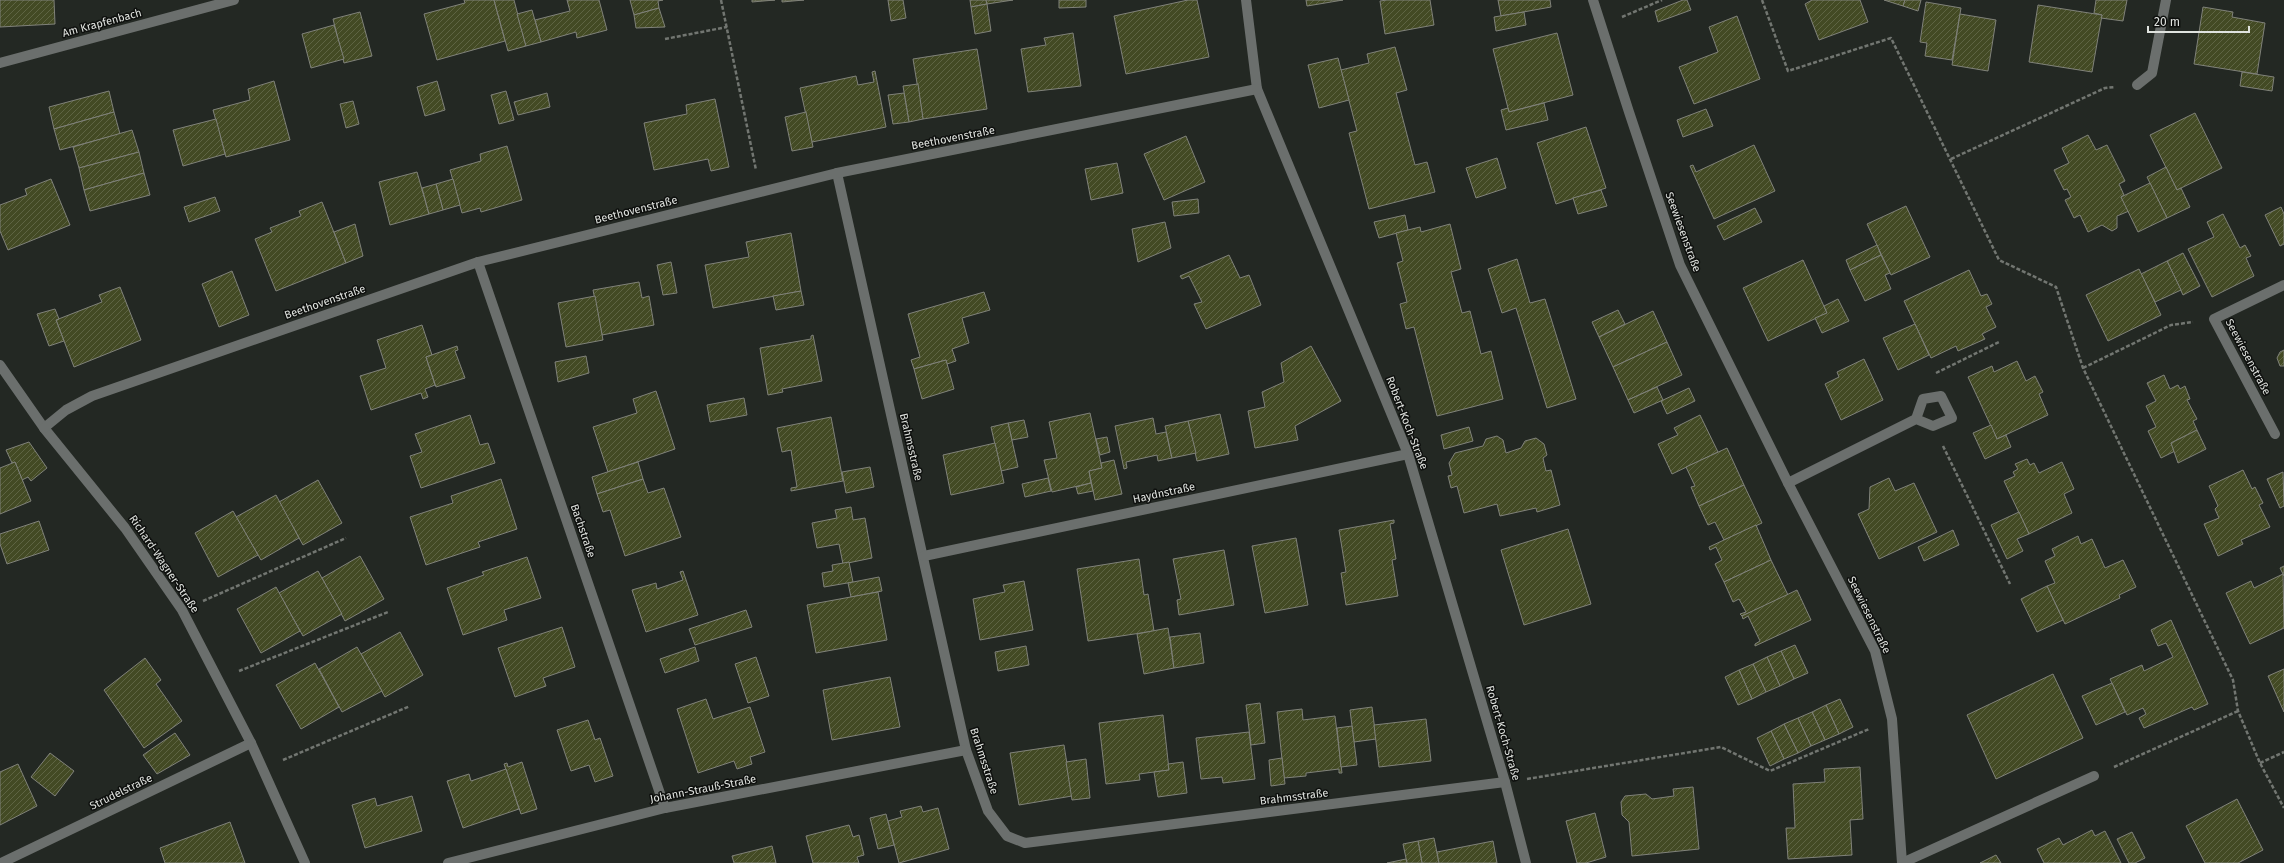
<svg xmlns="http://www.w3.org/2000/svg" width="2284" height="863" font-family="'Fira Sans',sans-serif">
<defs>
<pattern id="building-hatch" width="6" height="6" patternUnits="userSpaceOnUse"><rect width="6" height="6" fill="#434a24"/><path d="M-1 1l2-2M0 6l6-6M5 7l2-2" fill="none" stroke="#5e6443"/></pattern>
</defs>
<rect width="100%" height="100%" fill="#232823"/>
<g fill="url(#building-hatch)" stroke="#80827a">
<path d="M0 0H54L55 24 0 27Z"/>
<path d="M464 0H494L505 41 437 60 424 14 465 3Z"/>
<path d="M494 0H514L526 46 508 51Z"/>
<path d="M567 0H599L607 30 577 38 576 32 541 42 535 20 570 11Z"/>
<path d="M630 0H663L658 1 659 8 634 15Z"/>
<path d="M752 0H775L752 2Z"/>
<path d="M782 0H804L782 2Z"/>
<path d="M888 0H903L906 18 891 21Z"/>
<path d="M970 0H986L987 4 971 7Z"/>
<path d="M986 0H1013L987 4Z"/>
<path d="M1059 0H1086V7L1059 8Z"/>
<path d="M1188 0H1197L1209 57 1126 74 1114 16Z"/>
<path d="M1306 0H1343L1307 6Z"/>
<path d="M1387 0H1430L1434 25 1385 34 1380 1Z"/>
<path d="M1498 0H1550L1551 7 1501 16Z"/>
<path d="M1683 0H1687L1691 10 1658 22 1655 11Z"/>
<path d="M1812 0H1860L1868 22 1819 40 1805 4Z"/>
<path d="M1884 0H1905L1903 6Z"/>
<path d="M1905 0H1921L1918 11 1903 6Z"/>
<path d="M2096 0H2127L2123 21 2101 18 2102 15 2094 13Z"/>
<path d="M1926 2 1961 8 1952 60 1925 56 1927 43 1920 42Z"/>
<path d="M987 4 991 31 975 34 971 7Z"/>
<path d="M2038 5 2102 15 2092 72 2029 62Z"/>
<path d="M2203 7 2233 12 2232 17 2265 23 2257 74 2194 64Z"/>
<path d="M659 8 665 27 636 28 634 15Z"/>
<path d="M532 10 541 42 526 46 517 14Z"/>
<path d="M360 12 372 56 344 63 333 19Z"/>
<path d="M1524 12 1526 25 1496 31 1494 17Z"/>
<path d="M1960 14 1996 20 1988 71 1952 65Z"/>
<path d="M1737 16 1760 79 1694 104 1679 67 1718 52 1709 27Z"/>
<path d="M334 25 344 59 311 68 302 34Z"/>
<path d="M1073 33 1081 86 1028 92 1021 49 1046 45 1044 38Z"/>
<path d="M1557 33 1573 95 1509 112 1493 49Z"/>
<path d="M1395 47 1407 90 1396 93 1415 165 1427 162 1435 192 1369 209 1349 133 1357 131 1341 70 1369 63 1367 54Z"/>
<path d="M977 49 987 109 923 119 913 59Z"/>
<path d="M1338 58 1349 100 1319 108 1308 65Z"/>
<path d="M875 71 886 127 812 142 800 88 856 76 858 85 874 82 872 72Z"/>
<path d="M2242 72 2274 77 2272 91 2240 86Z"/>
<path d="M274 81 290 140 226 157 213 110 250 100 248 89Z"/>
<path d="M437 81 445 110 425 116 417 87Z"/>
<path d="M918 84 923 119 909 122 903 86Z"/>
<path d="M109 91 114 112 54 129 49 107Z"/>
<path d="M506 91 514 120 499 124 491 95Z"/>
<path d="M547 93 550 107 518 115 514 102Z"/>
<path d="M904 93 909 122 893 124 888 95Z"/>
<path d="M715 99 729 167 711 171 708 159 654 170 644 123 687 114 686 105Z"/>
<path d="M353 101 359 124 346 128 340 104Z"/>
<path d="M1544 103 1548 120 1506 130 1501 110 1508 108 1509 112Z"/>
<path d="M1706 109 1713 126 1683 137 1677 120Z"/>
<path d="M114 112 120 134 60 150 54 129Z"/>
<path d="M806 112 813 147 792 151 785 117Z"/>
<path d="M2195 113 2222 168 2177 190 2150 135Z"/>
<path d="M216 119 225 154 183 166 173 130Z"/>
<path d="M1586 127 1606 188 1556 204 1537 143Z"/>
<path d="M132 130 139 152 79 168 73 147Z"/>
<path d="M2088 135 2096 150 2107 145 2125 181 2119 184 2124 195 2121 197 2129 211 2117 216V228L2112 231 2102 225 2088 232 2080 215 2074 218 2065 200 2071 197 2067 189 2064 190 2054 170 2069 163 2062 148Z"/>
<path d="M1186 136 1205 182 1164 200 1144 154Z"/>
<path d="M1754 145 1775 191 1714 219 1690 166 1693 165 1696 172Z"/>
<path d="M507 146 522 200 481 212 480 208 462 213 450 170 481 161 480 154Z"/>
<path d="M139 152 144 173 84 190 79 168Z"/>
<path d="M1497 158 1506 188 1476 198 1466 168Z"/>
<path d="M1117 163 1123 193 1091 200 1085 169Z"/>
<path d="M2166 167 2177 190 2181 188 2190 207 2167 218 2147 177Z"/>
<path d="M417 172 429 214 390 225 379 182Z"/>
<path d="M144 173 150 195 90 211 84 190Z"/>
<path d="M51 179 70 225 8 250 0 231V205L27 195 25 189Z"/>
<path d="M453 179 460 205 443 210 436 184Z"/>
<path d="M2150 183 2167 218 2138 232 2121 197Z"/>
<path d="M436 184 443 210 429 214 422 188Z"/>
<path d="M1601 190 1607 206 1578 214 1573 198Z"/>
<path d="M215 197 220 211 189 222 184 207Z"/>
<path d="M1198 199 1199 213 1174 216 1172 202Z"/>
<path d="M322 202 346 263 276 291 255 239 272 232 270 228 301 216 299 211Z"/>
<path d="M1906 206 1930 257 1891 275 1867 224Z"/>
<path d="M2281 207 2284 214V244L2280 246 2265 215Z"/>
<path d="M1755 208 1762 222 1724 240 1717 226Z"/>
<path d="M2223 214 2240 248 2245 245 2251 256 2246 258 2254 276 2212 297 2188 249 2214 237 2207 222Z"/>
<path d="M1405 215 1408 230 1379 238 1374 222Z"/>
<path d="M1165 222 1171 248 1138 262 1132 229Z"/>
<path d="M355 224 363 256 346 263 334 232Z"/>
<path d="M1450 224 1461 269 1451 272 1462 313 1470 311 1481 354 1491 351 1503 399 1437 416 1414 327 1406 329 1400 304 1407 302 1397 263 1403 261 1396 233 1420 227 1421 232Z"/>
<path d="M791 233 801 291 713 308 705 265 749 257 746 242Z"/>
<path d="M1877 245 1881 255 1850 270 1846 260Z"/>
<path d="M2183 253 2200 286 2183 295 2167 261Z"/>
<path d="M1229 255 1240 278 1249 275 1261 305 1206 329 1194 304 1202 302 1189 276 1182 279 1180 276Z"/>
<path d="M1881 255 1890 273 1885 275 1891 289 1865 301 1850 270Z"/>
<path d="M1517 259 1530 303 1545 299 1576 399 1547 408 1516 308 1502 313 1488 269Z"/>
<path d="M1803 260 1827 313 1768 341 1743 288Z"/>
<path d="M2167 261 2181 290 2155 302 2141 274Z"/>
<path d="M671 262 677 293 663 295 657 265Z"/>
<path d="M2139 269 2161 315 2108 341 2086 295Z"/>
<path d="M1969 270 1981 296 1987 294 1992 304 1986 307 1996 327 1982 334 1985 339 1958 351 1956 346 1931 358 1904 301Z"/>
<path d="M232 271 249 315 219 327 202 284Z"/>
<path d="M639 282 642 298 649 296 654 325 602 335 593 290Z"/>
<path d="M120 287 141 340 74 367 56 320 102 302 99 295Z"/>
<path d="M801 291 804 305 776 310 773 296Z"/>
<path d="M984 292 990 310 962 318 969 343 952 349 956 361 947 364 946 360 914 369 911 360 920 357 908 314Z"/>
<path d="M595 296 603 340 566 347 558 303Z"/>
<path d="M1838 299 1849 321 1822 333 1815 318 1827 313 1824 306Z"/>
<path d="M55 309 59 319 56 320 64 341 49 346 37 314Z"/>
<path d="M1618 310 1625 324 1599 337 1592 322Z"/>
<path d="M1653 311 1667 342 1613 367 1599 337Z"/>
<path d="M1915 324 1929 355 1898 370 1883 338Z"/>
<path d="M422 325 432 355 426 357 435 385 425 389 428 397 423 399 421 393 371 410 360 376 386 368 377 340Z"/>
<path d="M813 335 822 381 782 389 783 392 768 395 760 348 811 339V336Z"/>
<path d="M1667 342 1682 375 1628 400 1613 367Z"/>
<path d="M457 346 458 350 455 351 465 378 436 387 426 357Z"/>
<path d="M1311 346 1341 401 1295 426 1298 440 1255 448 1248 411 1265 407 1262 392 1284 382 1281 363Z"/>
<path d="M2284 350V366H2280L2277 358 2280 352Z"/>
<path d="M586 356 589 373 558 382 555 362Z"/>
<path d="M1864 359 1883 400 1841 420 1825 384 1839 377 1837 372Z"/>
<path d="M946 360 954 389 922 399 914 369Z"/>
<path d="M2017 361 2026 381 2035 376 2043 392 2039 394 2048 415 1997 439 1968 377 1992 366 1994 372Z"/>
<path d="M2164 375 2170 389 2178 385 2180 389 2185 386 2190 399 2187 400 2197 419 2193 421 2197 430 2171 443 2175 451 2161 458 2148 431 2156 427 2146 406 2156 401 2147 383Z"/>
<path d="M1657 387 1663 400 1634 413 1628 400Z"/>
<path d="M1689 388 1695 401 1667 414 1661 401Z"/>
<path d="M656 391 675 449 608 472 593 427 637 413 633 399Z"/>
<path d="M744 398 747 415 710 422 707 405Z"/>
<path d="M1090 413 1102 468 1089 471 1091 483 1052 492 1044 460 1057 458 1049 422Z"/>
<path d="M1220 414 1229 454 1197 461 1188 421Z"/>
<path d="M470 415 480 445 488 443 495 463 421 488 410 456 422 452 415 434Z"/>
<path d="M1700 415 1718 452 1672 474 1658 444 1678 435 1674 428Z"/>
<path d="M831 417 843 481 791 491V488L797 487 791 450 782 452 777 428Z"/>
<path d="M1153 418 1156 434 1166 432 1172 458 1158 461 1157 455 1126 462 1127 468 1124 469 1115 426Z"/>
<path d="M1024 420 1028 437 1012 440 1008 423Z"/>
<path d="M1188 421 1196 453 1172 458 1165 426Z"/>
<path d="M1008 423 1018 467 1001 471 991 427Z"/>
<path d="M1991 425 1997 439 2006 435 2011 447 1985 459 1973 433Z"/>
<path d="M1469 427 1473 441 1444 449 1441 435Z"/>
<path d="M2197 430 2206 449 2178 463 2171 443Z"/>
<path d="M1497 436 1503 440 1506 453 1521 448 1525 441 1536 438 1544 444 1547 455 1543 458 1546 471 1551 470 1560 505 1537 512 1536 508 1500 516 1497 504 1464 513 1457 486 1451 488 1448 476 1452 475 1449 463 1455 453 1483 446 1486 439Z"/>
<path d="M1107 437 1110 452 1100 455 1096 439Z"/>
<path d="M29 442 47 468 31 481 28 477 22 480 15 462 12 463 6 450Z"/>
<path d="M995 443 1004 483 951 495 943 455Z"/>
<path d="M1727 448 1744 485 1699 506 1691 487 1695 486 1686 467Z"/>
<path d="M2027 459 2030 465 2034 463 2039 473 2062 462 2074 489 2064 494 2072 513 2029 534 2004 481 2015 476 2013 472 2018 469 2015 464Z"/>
<path d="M1114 460 1122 494 1095 500 1089 471 1102 468 1101 463Z"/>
<path d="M15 462 31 501 0 514V468Z"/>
<path d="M638 462 643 479 597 494 592 477Z"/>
<path d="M870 467 874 487 846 493 842 472Z"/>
<path d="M2243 470 2252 489 2255 487 2263 503 2259 505 2270 527 2241 540 2243 544 2218 556 2204 524 2219 518 2215 509 2218 506 2209 486Z"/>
<path d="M2283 472 2284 506 2280 508 2267 479Z"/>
<path d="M1048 478 1051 491 1025 497 1022 484Z"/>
<path d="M1889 478 1895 491 1914 483 1937 532 1879 559 1858 514 1869 509 1870 487Z"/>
<path d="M501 479 517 529 478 542 480 547 426 565 410 517 453 503 451 496Z"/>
<path d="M643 479 648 493 664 488 681 537 625 556 610 510 603 512 597 494Z"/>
<path d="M318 480 342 523 303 545 279 502Z"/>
<path d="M1091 483 1093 491 1078 494 1076 487Z"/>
<path d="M1744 485 1762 523 1724 540 1715 522 1708 525 1699 506Z"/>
<path d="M276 495 299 538 261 560 236 517Z"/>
<path d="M851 507 853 520 865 518 872 558 843 564 839 544 817 548 812 523 837 518 835 510Z"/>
<path d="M233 511 258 555 218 577 195 533Z"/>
<path d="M2019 512 2029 534 2017 539 2023 551 2007 559 1991 525Z"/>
<path d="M1394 520V523L1390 524 1396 559 1392 560 1398 596 1346 605 1341 573 1346 572 1339 530Z"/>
<path d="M39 521 49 550 7 564 0 544V534Z"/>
<path d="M1756 525 1771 560 1724 582 1715 564 1722 560 1716 547 1710 550 1709 547Z"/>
<path d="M1568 529 1591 604 1524 625 1501 550Z"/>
<path d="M1953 530 1959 545 1924 561 1918 547Z"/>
<path d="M2078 536 2081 544 2092 539 2105 568 2123 560 2136 587 2119 595 2120 598 2065 624 2047 586 2055 583 2045 561 2055 556 2052 549Z"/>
<path d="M1296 538 1308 605 1265 613 1252 546Z"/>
<path d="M1224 550 1234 605 1179 615 1177 600 1181 599 1173 559Z"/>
<path d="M360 556 384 599 345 621 322 578Z"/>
<path d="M527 557 541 598 504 610 507 620 463 635 447 588 484 575 482 572Z"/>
<path d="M1139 559 1144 595 1148 594 1154 631 1088 641 1077 569Z"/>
<path d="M1771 560 1788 595 1742 616 1740 614 1746 612 1739 599 1733 602 1724 582Z"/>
<path d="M849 562 853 582 824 587 822 573 833 571 832 565Z"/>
<path d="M2284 566V576L2280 568Z"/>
<path d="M318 571 342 614 303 636 279 593Z"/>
<path d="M683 571 698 615 646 632 632 590 656 583 657 589 683 580 680 572Z"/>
<path d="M2283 574 2284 628 2250 644 2226 593 2251 581 2254 588Z"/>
<path d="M879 577 882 591 851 597 848 583Z"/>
<path d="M1024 581 1033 630 980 640 973 599 1005 592 1003 585Z"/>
<path d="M2047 586 2063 620 2037 632 2021 599Z"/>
<path d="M276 587 300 631 261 653 237 609Z"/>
<path d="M1797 590 1811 620 1755 646V644L1760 641 1748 616 1743 619 1742 616Z"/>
<path d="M878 592 887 640 816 653 807 605Z"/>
<path d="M746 610 752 627 695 645 689 629Z"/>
<path d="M2171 620 2208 704 2194 710 2192 707 2144 728 2139 718 2146 714 2143 708 2127 715 2110 679 2142 665 2144 671 2173 657 2166 643 2158 646 2151 630Z"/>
<path d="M562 627 575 667 543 678 546 686 515 697 498 648Z"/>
<path d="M1168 628 1174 668 1144 674 1137 634Z"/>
<path d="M400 632 423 675 385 697 361 654Z"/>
<path d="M1200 633 1204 663 1174 668 1170 637Z"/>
<path d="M1795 645 1808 673 1794 679 1781 651Z"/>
<path d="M1026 646 1029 665 998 671 995 652Z"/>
<path d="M357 647 382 691 342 712 319 669Z"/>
<path d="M695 647 699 661 665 673 660 659Z"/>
<path d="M1781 651 1794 679 1780 686 1767 657Z"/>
<path d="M756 657 769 696 748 703 735 664Z"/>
<path d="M1767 657 1780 686 1766 692 1753 664Z"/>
<path d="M145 658 161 680 156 684 182 721 144 748 104 690Z"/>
<path d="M315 663 339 707 301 729 276 685Z"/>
<path d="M1753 664 1766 692 1752 699 1739 670Z"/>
<path d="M2284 669V712L2268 676Z"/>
<path d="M1739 670 1752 699 1738 705 1725 677Z"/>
<path d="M2053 674 2083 738 1996 779 1967 715Z"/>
<path d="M890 677 900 727 832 740 823 690Z"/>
<path d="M2112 683 2125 712 2096 725 2082 696Z"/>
<path d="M706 699 713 719 750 707 765 752 750 757 752 764 737 769 734 761 698 773 677 709Z"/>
<path d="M1840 699 1853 727 1839 734 1826 705Z"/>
<path d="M1260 703 1265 743 1251 745 1246 705Z"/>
<path d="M1826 705 1839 734 1825 740 1812 712Z"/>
<path d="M1372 707 1376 739 1354 742 1350 710Z"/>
<path d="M1302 709 1303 720 1335 716 1342 773H1339V769L1306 773V776L1284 778 1277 712Z"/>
<path d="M1812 712 1825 740 1811 746 1798 718Z"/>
<path d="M1163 715 1169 770 1139 774 1140 780 1106 784 1099 723Z"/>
<path d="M1798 718 1811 746 1798 753 1784 724Z"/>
<path d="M1426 719 1431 761 1379 767 1374 725Z"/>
<path d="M588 720 595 740 600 738 613 776 595 782 589 765 571 771 557 730Z"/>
<path d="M1784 724 1798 753 1784 759 1771 731Z"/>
<path d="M1352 726 1357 765 1341 767 1337 728Z"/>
<path d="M1771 731 1784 759 1770 766 1757 738Z"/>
<path d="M1249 732 1255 779 1223 783 1222 777 1201 779 1196 738Z"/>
<path d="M175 733 190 755 157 774 143 755Z"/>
<path d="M1064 745 1072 796 1019 805 1010 753Z"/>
<path d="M50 753 74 771 55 796 31 777Z"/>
<path d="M1282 758 1285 784 1271 786 1269 760Z"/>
<path d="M1086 759 1090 798 1072 800 1066 762Z"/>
<path d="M522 762 537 809 521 814 504 764 507 763 508 767Z"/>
<path d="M1183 762 1187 793 1158 797 1154 772 1169 770 1168 764Z"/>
<path d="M18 764 37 806 0 825V772Z"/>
<path d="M1860 767 1863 819 1850 820 1852 855 1788 859 1786 828H1795L1793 784 1825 782 1824 769Z"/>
<path d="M506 769 519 809 463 828 447 781 469 774 471 781Z"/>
<path d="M1693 787 1699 849 1632 856 1629 822 1622 815 1621 802 1625 796 1646 794 1652 799 1674 796 1673 789Z"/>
<path d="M412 796 422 831 365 848 352 805 375 798 377 806Z"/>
<path d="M2237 799 2263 850 2238 863H2205L2186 826Z"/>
<path d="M921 806 923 812 938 808 949 849 899 863 888 821 902 817 900 811Z"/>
<path d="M1595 813 1606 857 1586 863H1577L1566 821Z"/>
<path d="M886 814 894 845 878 849 870 818Z"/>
<path d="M230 822 245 863H165L160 848Z"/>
<path d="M849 825 853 837 859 835 864 855 857 857 859 863H813L806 836Z"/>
<path d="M2092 830 2095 836 2105 831 2121 863H2044L2037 849 2059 838 2063 845Z"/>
<path d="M2132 832 2145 858 2135 863H2129L2117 839Z"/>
<path d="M1434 838 1439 863H1422L1418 841Z"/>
<path d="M1418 841 1422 863H1407L1403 844Z"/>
<path d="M1493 841 1497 863H1439L1437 852Z"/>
<path d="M772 846 776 863H734L732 856Z"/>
<path d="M1996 855 2001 863H1980Z"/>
<path d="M1406 859 1407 863H1387Z"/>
</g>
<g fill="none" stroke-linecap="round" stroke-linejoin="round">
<g stroke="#727671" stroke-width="2.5" stroke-dasharray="4 2" stroke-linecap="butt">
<path d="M721 0 756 170"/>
<path d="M1762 0 1788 71 1891 38 1999 260 2056 287 2083 368 2233 680 2238 711 2260 763 2284 808"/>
<path d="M1622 17 1662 0"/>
<path d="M665 39 727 27"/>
<path d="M1951 159 2105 88 2115 87"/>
<path d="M2083 368 2171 325 2193 322"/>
<path d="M1936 373 1999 342"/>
<path d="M1943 446 2010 584"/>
<path d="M203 601 346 538"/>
<path d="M239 671 388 612"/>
<path d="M283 760 410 706"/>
<path d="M2260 763 2284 752"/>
<path d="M2114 767 2238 711"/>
<path d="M1527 779 1721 747 1770 771 1869 729"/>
</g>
<g stroke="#6b6f6d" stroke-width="10">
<path d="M1246 0 1257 89 1408 454 1505 782 1526 863"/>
<path d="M1593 0 1629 112 1680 265 1788 483 1875 651 1892 719 1902 863"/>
<path d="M0 63 234 0"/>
<path d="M2137 85 2152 73 2166 0"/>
<path d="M837 173 966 750 988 811 1007 836 1025 843 1505 782"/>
<path d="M478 262 665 808"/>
<path d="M0 365 44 428 125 528 182 610 251 743 305 863"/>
<path d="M44 428 66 410 92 396 478 262 837 173 1257 89"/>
<path d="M2275 434 2214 319 2284 285"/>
<path d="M1788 483 1916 419 1933 426 1952 418 1941 396 1923 399 1916 419"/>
<path d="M924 556 1408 454"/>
<path d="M1 863 251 743"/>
<path d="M448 863 665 808 966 750"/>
<path d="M1902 863 2094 776"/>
</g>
</g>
<g text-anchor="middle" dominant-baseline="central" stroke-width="3" stroke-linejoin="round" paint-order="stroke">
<g font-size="11" fill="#e0e3df" stroke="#0e100e">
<text transform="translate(102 23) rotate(-15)">Am Krapfenbach</text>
<text transform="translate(953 138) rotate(-11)">Beethovenstraße</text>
<text transform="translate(636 210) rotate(-14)">Beethovenstraße</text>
<text transform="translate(1683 232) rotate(70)">Seewiesenstraße</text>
<text transform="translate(325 302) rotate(-19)">Beethovenstraße</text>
<text transform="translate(2248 357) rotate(62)">Seewiesenstraße</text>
<text transform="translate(1407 423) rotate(69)">Robert-Koch-Straße</text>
<text transform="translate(911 447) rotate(77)">Brahmsstraße</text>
<text transform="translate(1164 493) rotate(-12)">Haydnstraße</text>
<text transform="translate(583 531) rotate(71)">Bachstraße</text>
<text transform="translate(164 564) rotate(56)">Richard-Wagner-Straße</text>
<text transform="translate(1869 615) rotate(64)">Seewiesenstraße</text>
<text transform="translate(1503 733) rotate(74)">Robert-Koch-Straße</text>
<text transform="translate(984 761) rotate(72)">Brahmsstraße</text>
<text transform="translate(703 789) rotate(-11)">Johann-Strauß-Straße</text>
<text transform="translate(121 792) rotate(-26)">Strudelstraße</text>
<text transform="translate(1294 797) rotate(-7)">Brahmsstraße</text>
</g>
</g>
<path d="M2148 26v6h101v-6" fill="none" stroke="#e0e3df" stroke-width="2"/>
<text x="2154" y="26" font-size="12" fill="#e0e3df" stroke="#0e100e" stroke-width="3" paint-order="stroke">20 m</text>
</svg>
